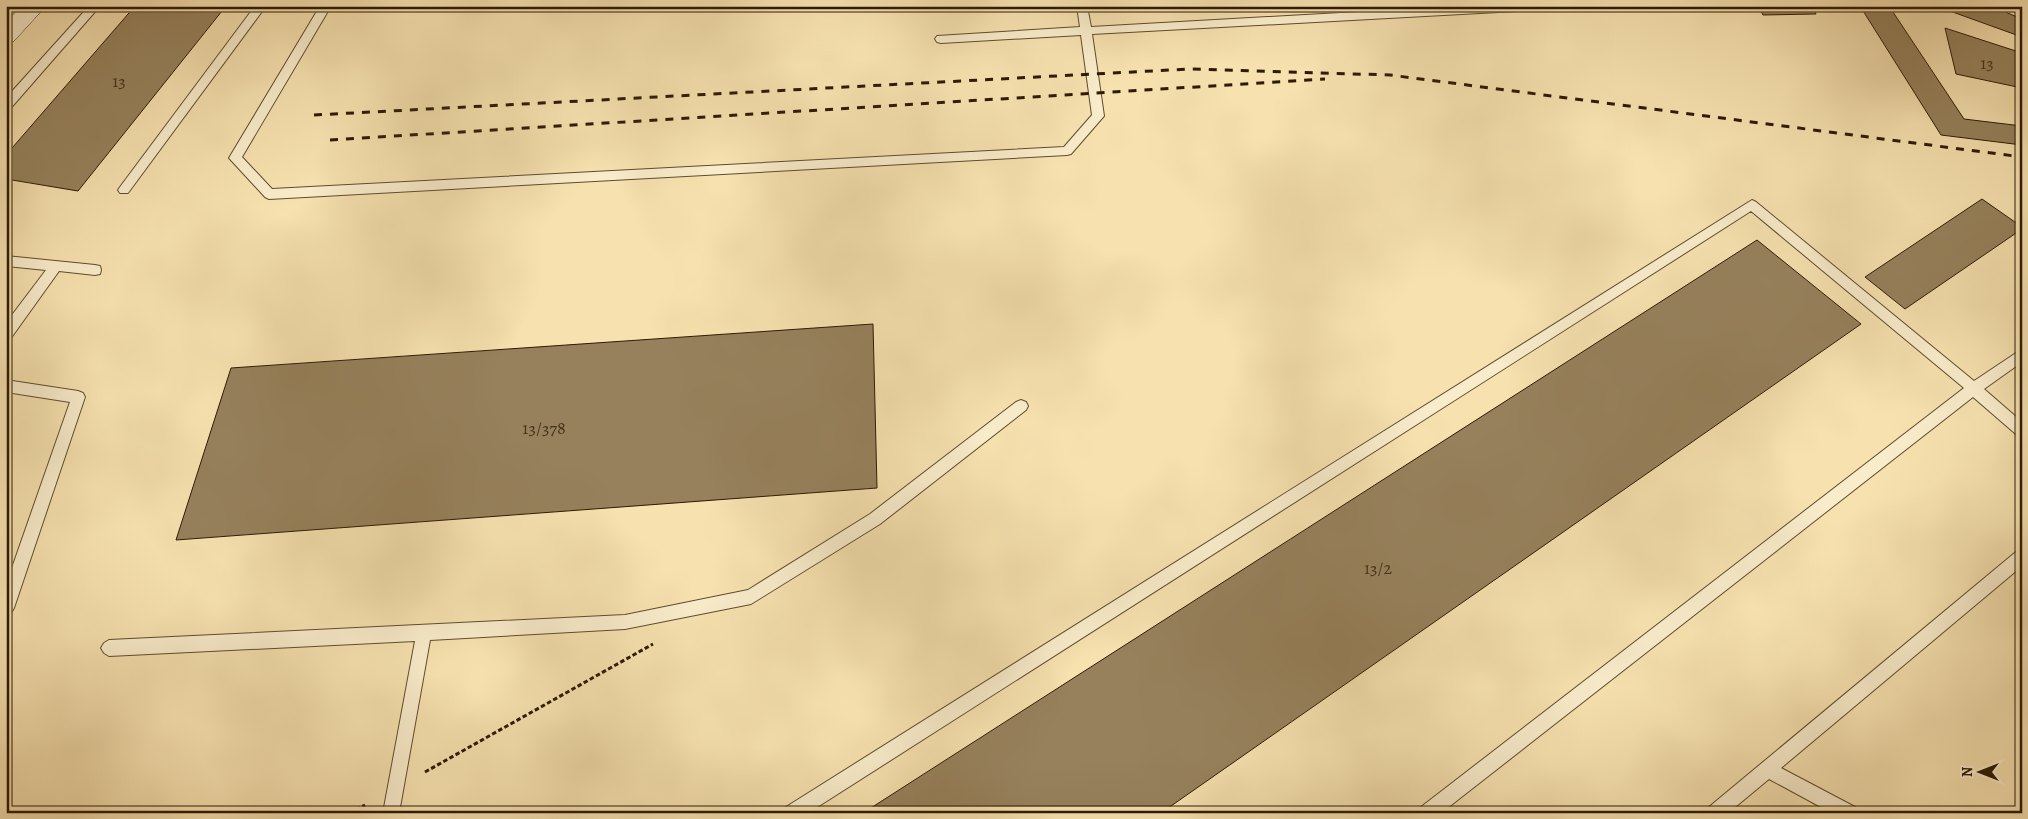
<svg xmlns="http://www.w3.org/2000/svg" width="2028" height="819" font-family="Alegreya,serif">
<rect width="100%" height="100%" fill="#f6e1af"/>
<filter id="stains"><feTurbulence type="fractalNoise" baseFrequency=".004" numOctaves="4"/><feColorMatrix values="0 0 0 0 .2 0 0 0 0 .09 0 0 0 0 .02 0 0 0 .5 -.17"/></filter>
<radialGradient id="worn" r=".72"><stop offset=".6" stop-color="#630" stop-opacity="0"/><stop offset="1" stop-color="#630" stop-opacity=".3"/></radialGradient>
<g fill="#96815c" stroke="#2d1a03">
<path d="M135 6H226L78 191 6 179V155Z"/>
<path d="M1758 6H1812L1816 14 1763 15Z"/>
<path d="M1860 6H1889L1964 119 2022 126V145L1941 135Z"/>
<path d="M1936 6H1991L2022 19V37Z"/>
<path d="M1945 28 2022 53V88L1956 74Z"/>
<path d="M1982 199 2022 227V229L1905 309 1865 277Z"/>
<path d="M1757 240 1861 324 1161 813H863Z"/>
<path d="M873 324 877 488 176 540 231 368Z"/>
</g>
<g fill="none" stroke-linecap="round" stroke-linejoin="round">
<defs>
<g id="lane">
<path d="M89 6H100L10 109 6 110V98Z"/>
<path d="M255 6H266L128 193H120L118 190 120 187Z"/>
<path d="M320 6H331L242 157 272 189 1064 147 1092 115 1081 35 941 43 937 42 935 39 937 36 1080 27 1077 6H1087L1091 27 1464 6H1541L1536 10 1092 34 1104 116 1071 154 1067 155 269 199 265 197 229 158Z"/>
<path d="M1752 200 1756 202 1974 381 2022 349V362L1984 389 2022 422V437L2017 435 1973 397 1441 813H1419L1421 807 1964 388 1751 211 808 813H784L786 807Z"/>
<path d="M6 256 95 265 100 266 101 270 100 274 95 275 59 271 11 338 6 339V323L46 270 6 266Z"/>
<path d="M6 380 78 391 83 393 85 397 14 608 11 613 6 615V585L70 402 6 392Z"/>
<path d="M1021 400 1026 402 1028 406 1026 410 880 524 751 604 625 629 430 640 399 813H383L415 641 109 656 104 653 101 648 104 643 109 640 625 615 748 590 870 514 1016 402Z"/>
<path d="M2022 549V566L1781 768 1855 807 1857 813H1832L1769 779 1728 813H1707L1709 807 2017 551Z"/>
</g>
<path id="secondary" d="M22 6H46L14 41 6 44V22Z"/>
</defs>
<use href="#lane" stroke="#5f4c2e" stroke-width="2"/>
<use href="#secondary" stroke="#2d1a03" stroke-width="1"/>
<g stroke="#2d1a03" stroke-width="3" stroke-dasharray="4.5 2.5" stroke-linecap="butt">
<path d="M425 772 653 644"/>
<path d="M350 813 365 805"/>
</g>
<use href="#lane" fill="#f9eccb" fill-rule="evenodd"/>
<use href="#secondary" fill="#f9eccb" fill-rule="evenodd"/>
<g stroke="#2d1a03" stroke-width="3" stroke-dasharray="8 8" stroke-linecap="butt">
<path d="M314 115 1189 69 1390 75 2022 157"/>
<path d="M330 140 1325 79"/>
</g>
</g>
<g text-anchor="middle" dominant-baseline="central" stroke-width="4" stroke-linejoin="round" paint-order="stroke">
<g font-size="18" fill="#473419">
<text x="1987" y="63">13</text>
<text x="119" y="81">13</text>
<text x="544" y="428">13/378</text>
<text x="1378" y="568">13/2</text>
</g>
</g>
<rect width="2028" height="819" fill="none" stroke="#f6e1af" stroke-width="25"/>
<rect x="8" y="8" width="2013" height="804" fill="none" stroke="#2d1a03" stroke-width="2.5"/>
<rect x="12" y="12" width="2003" height="794" fill="none" stroke="#2d1a03"/>
<g transform="translate(1980 772) rotate(270)" stroke="#f9eccb" stroke-width="4" paint-order="stroke">
<path d="M0-4L9 19L0 12L-9 19Z" fill="#2d1a03"/>
<text y="-8" font-size="14" font-weight="bold" text-anchor="middle" fill="#2d1a03">N</text>
</g>
<rect width="100%" height="100%" filter="url(#stains)"/>
<rect width="100%" height="100%" fill="url(#worn)"/>
</svg>
